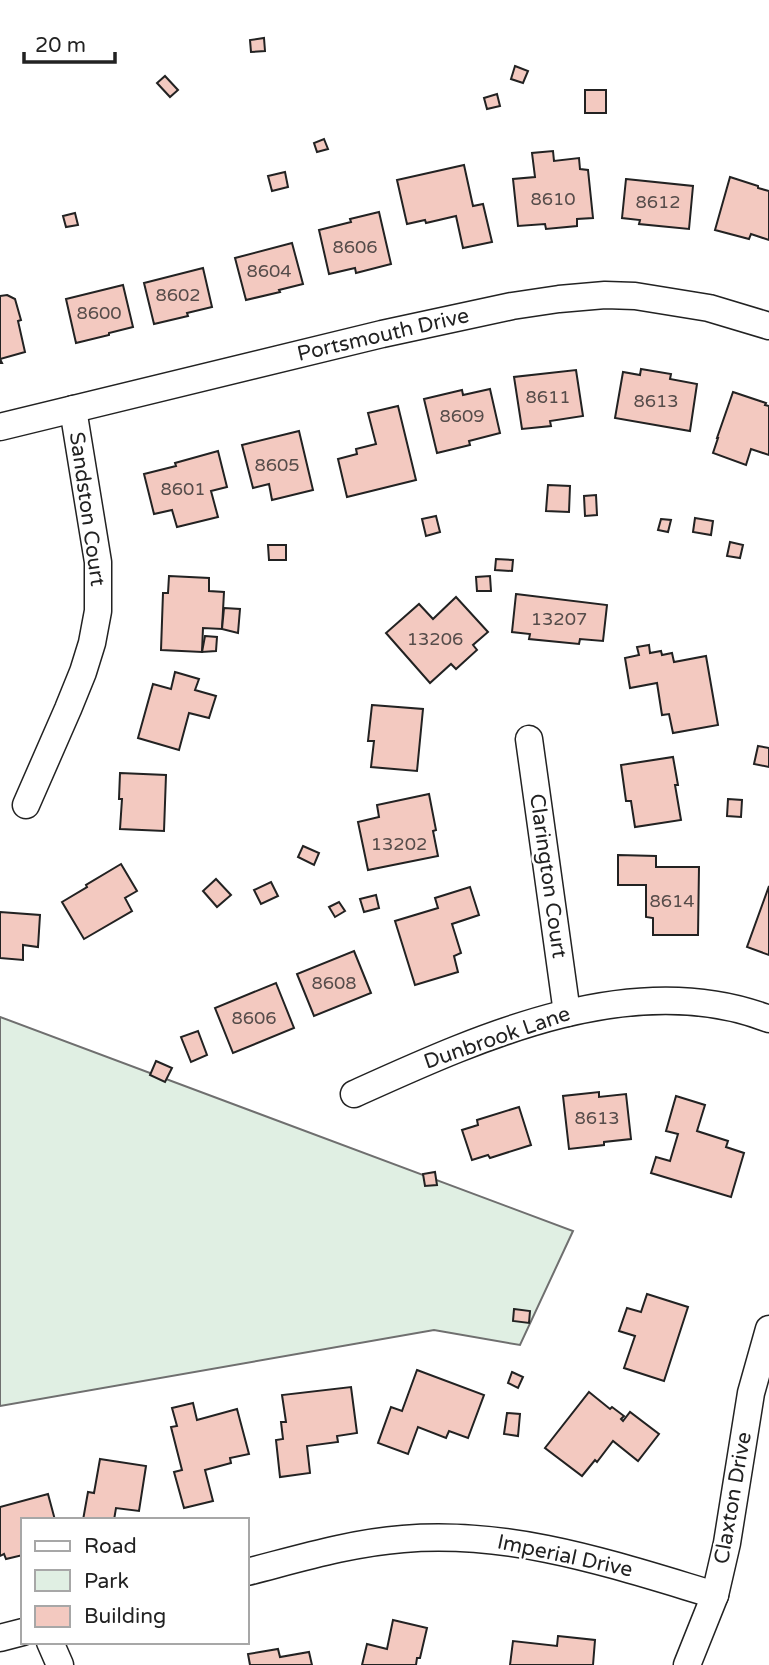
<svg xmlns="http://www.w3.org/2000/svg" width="769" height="1665" font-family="'Varela Round',sans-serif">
<rect width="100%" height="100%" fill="#fff"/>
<path fill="#e0efe3" stroke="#6f6f6f" stroke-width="2" d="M0 1017 573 1231 520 1345 434 1330 0 1406Z"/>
<g fill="#f3c9c0" stroke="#222" stroke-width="2">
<path d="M264 38 265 51 251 52 250 40Z"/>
<path d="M515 66 528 71 523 83 511 79Z"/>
<path d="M165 76 178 90 170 97 157 83Z"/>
<rect x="585" y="90" width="21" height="23"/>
<path d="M497 94 500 106 487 109 484 98Z"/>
<path d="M324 139 328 149 317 152 314 143Z"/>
<path d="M553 151 554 161 579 158 580 169 588 170 593 218 577 219V226L546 229 545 224 518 226 513 179 535 177 532 153Z"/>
<path d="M464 165 473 206 483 204 492 242 463 248 456 216 426 223 425 220 407 224 397 180Z"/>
<path d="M285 172 288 187 272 191 268 176Z"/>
<path d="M730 177 758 186V188L769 191V240L751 234 749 239 715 230Z"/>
<path d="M626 179 693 186 689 229 639 224 640 220 622 218Z"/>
<path d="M379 212 391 264 356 273 355 268 329 274 319 230 351 222 350 219Z"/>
<path d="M75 213 78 225 66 227 63 216Z"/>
<path d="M292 243 303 284 279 290 280 292 246 300 235 258Z"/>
<path d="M203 268 212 307 187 313 188 316 154 324 144 283Z"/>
<path d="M123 285 133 327 109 333V335L76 343 66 299Z"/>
<path d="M7 295 15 299 21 320 18 321 25 352 0 359 2 363H0V296Z"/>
<path d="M641 369 671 374 670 379 697 384 690 431 615 418 623 372 640 375Z"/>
<path d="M576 370 583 416 550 421 551 426 522 429 514 377Z"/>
<path d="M490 389 500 433 469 441 470 445 437 453 424 399 462 390 463 395Z"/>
<path d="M733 392 766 403 765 405 769 406V455L751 449 746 465 713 453 718 438H717Z"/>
<path d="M398 406 416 480 347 497 338 459 357 454 356 449 376 444 368 413Z"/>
<path d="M299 431 313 490 272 500 269 484 253 488 242 445Z"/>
<path d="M218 451 227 487 211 491 218 517 177 527 172 510 154 514 144 474 176 466 175 463Z"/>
<path d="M548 485 570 486 569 512 546 511Z"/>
<path d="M596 495 597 515 585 516 584 496Z"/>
<path d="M436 516 440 532 426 536 422 519Z"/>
<path d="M695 518 713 521 711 535 693 532Z"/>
<path d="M661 519 671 520 668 532 658 530Z"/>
<path d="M730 542 743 545 740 558 727 556Z"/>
<path d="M268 545H286V560H269Z"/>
<path d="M496 559 513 560 512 571 495 570Z"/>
<path d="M169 576 209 578V591L224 592 222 629 203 628 202 652 161 650 163 593H168Z"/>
<path d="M490 576 491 591H477L476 577Z"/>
<path d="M516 594 607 605 603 641 580 639 579 644 529 639 530 634 512 632Z"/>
<path d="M456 597 488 632 473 645 477 650 456 669 451 664 430 683 386 633 419 604 433 619Z"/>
<path d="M224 608 240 609 238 633 222 629Z"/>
<path d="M205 636 217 637 216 651 202 652Z"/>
<path d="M649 645 650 653 661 651 662 655 672 653 674 662 706 656 718 725 673 733 669 714 662 715 657 683 630 688 625 658 639 655 637 647Z"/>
<path d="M175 672 199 679 195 690 216 696 209 718 189 713 179 750 138 738 153 684 171 689Z"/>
<path d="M372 705 423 709 417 771 371 767 374 741H368Z"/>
<path d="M758 746 769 748V767L754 764Z"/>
<path d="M673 757 678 785H675L681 820 635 827 631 801H626L621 765Z"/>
<path d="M120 773 166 775 164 831 120 829 122 799H119Z"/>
<path d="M429 794 436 830 433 831 438 856 368 870 358 822 379 817 377 805Z"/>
<path d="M728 799 742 800 741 817 727 816Z"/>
<path d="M303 846 319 853 314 865 298 857Z"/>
<path d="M618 855 656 856V867H699L698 935H653V918L646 917V885H618Z"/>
<path d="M121 864 137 891 125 898 132 911 84 939 62 902 87 887 86 885Z"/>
<path d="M216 879 231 895 217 907 203 891Z"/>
<path d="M271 882 278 896 261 904 254 890Z"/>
<path d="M769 886V955L747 947Z"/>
<path d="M470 887 479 915 452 924 461 953 454 956 458 972 415 985 395 921 438 908 435 898Z"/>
<path d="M376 895 379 908 364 912 360 899Z"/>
<path d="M339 902 345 911 335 917 329 907Z"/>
<path d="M0 912 40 915 38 947 23 945V960L0 958Z"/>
<path d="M354 951 371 993 314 1016 297 974Z"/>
<path d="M276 983 294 1028 233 1053 215 1008Z"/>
<path d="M198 1031 207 1055 191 1062 181 1037Z"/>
<path d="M156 1061 172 1068 165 1082 150 1075Z"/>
<path d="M599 1092V1097L626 1094 631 1139 604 1142V1145L569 1149 563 1096Z"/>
<path d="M676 1096 705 1105 697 1131 728 1141 726 1147 744 1153 731 1197 651 1173 656 1157 670 1161 678 1134 666 1131Z"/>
<path d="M519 1107 531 1145 490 1158 488 1155 472 1160 462 1130 478 1125 477 1120Z"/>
<path d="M435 1172 437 1185 425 1186 423 1174Z"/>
<path d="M647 1294 688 1307 664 1381 624 1368 635 1336 619 1331 627 1308 641 1312Z"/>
<path d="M514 1309 530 1311 529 1323 513 1321Z"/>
<path d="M417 1370 484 1395 468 1438 449 1431 446 1438 418 1427 408 1454 378 1443 391 1407 402 1411Z"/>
<path d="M512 1372 523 1377 518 1388 508 1383Z"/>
<path d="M351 1387 357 1433 337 1436 338 1442 307 1446 310 1473 280 1477 276 1440 283 1439 281 1422H286L282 1395Z"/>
<path d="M589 1392 610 1409 612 1407 624 1416 621 1419 623 1421 630 1412 659 1434 638 1461 613 1441 597 1462 595 1460 582 1476 545 1448Z"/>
<path d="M193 1403 197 1420 237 1409 249 1454 230 1458 231 1463 205 1470 213 1501 184 1508 174 1472 182 1470 171 1427 177 1426 172 1408Z"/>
<path d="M507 1413 520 1414 518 1436 504 1434Z"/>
<path d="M100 1459 146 1466 139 1511 116 1508 114 1520H83L88 1492 94 1493Z"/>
<path d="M48 1494 55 1520H23V1555L6 1559 4 1554 0 1556V1507Z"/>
<path d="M393 1620 427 1628 420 1658H417L416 1665H362L367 1644 387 1649Z"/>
<path d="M558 1636 595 1640 593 1665H510L513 1641 557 1646Z"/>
<path d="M278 1649 280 1657 309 1652 312 1665H250L248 1654Z"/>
</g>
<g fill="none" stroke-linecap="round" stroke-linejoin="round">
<defs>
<g id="street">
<path d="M0 427 382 334 512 306 559 299 605 295 635 296 709 308 769 326"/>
<path d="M529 739 567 1013"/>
<path d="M26 805 68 709 83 672 92 643 98 611V562L73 409"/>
<path d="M354 1094C478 1038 633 966 769 1019"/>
<path d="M247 1572C298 1559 350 1543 403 1539 513 1530 611 1564 715 1595"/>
<path d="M0 1638 23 1632"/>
<path d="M50 1642 60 1665"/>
<path d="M687 1665 715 1595 727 1543 751 1393 769 1329"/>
</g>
</defs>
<use href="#street" stroke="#222" stroke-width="29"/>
<use href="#street" stroke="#fff" stroke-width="26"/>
</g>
<g text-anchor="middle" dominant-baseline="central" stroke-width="5" stroke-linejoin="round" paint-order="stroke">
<g font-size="18" fill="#564c4a">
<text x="553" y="199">8610</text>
<text x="658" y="202">8612</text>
<text x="355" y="247">8606</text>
<text x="269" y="271">8604</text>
<text x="178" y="295">8602</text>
<text x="99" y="313">8600</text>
<text x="548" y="397">8611</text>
<text x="656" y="401">8613</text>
<text x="462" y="416">8609</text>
<text x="277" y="465">8605</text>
<text x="183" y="489">8601</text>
<text x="559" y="619">13207</text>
<text x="435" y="639">13206</text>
<text x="399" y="844">13202</text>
<text x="672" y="901">8614</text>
<text x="334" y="983">8608</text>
<text x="254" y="1018">8606</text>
<text x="597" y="1118">8613</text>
</g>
<g font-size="21" fill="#222" stroke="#fff">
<text transform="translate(383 335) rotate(-13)">Portsmouth Drive</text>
<text transform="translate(87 509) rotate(82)">Sandston Court</text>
<text transform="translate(548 876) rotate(82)">Clarington Court</text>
<text transform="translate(497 1038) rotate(-19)">Dunbrook Lane</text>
<text transform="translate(733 1498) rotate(-80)">Claxton Drive</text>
<text transform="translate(565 1556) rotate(12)">Imperial Drive</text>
</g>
</g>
<rect x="21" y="1518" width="228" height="126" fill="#ffffff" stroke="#a7a7a7" stroke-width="2"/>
<rect x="35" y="1541" width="35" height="10" fill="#ffffff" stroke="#a7a7a7" stroke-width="2"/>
<text x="84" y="1553" font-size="21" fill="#222222">Road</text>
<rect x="35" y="1570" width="35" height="21" fill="#e0efe3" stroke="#a7a7a7" stroke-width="2"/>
<text x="84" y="1588" font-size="21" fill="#222222">Park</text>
<rect x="35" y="1606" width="35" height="21" fill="#f3c9c0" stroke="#a7a7a7" stroke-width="2"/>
<text x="84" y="1623" font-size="21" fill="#222222">Building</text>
<path d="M24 52v10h91v-10" fill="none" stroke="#222222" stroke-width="3.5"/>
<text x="35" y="52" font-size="21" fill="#222222" stroke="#ffffff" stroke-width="5" paint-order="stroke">20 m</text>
</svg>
